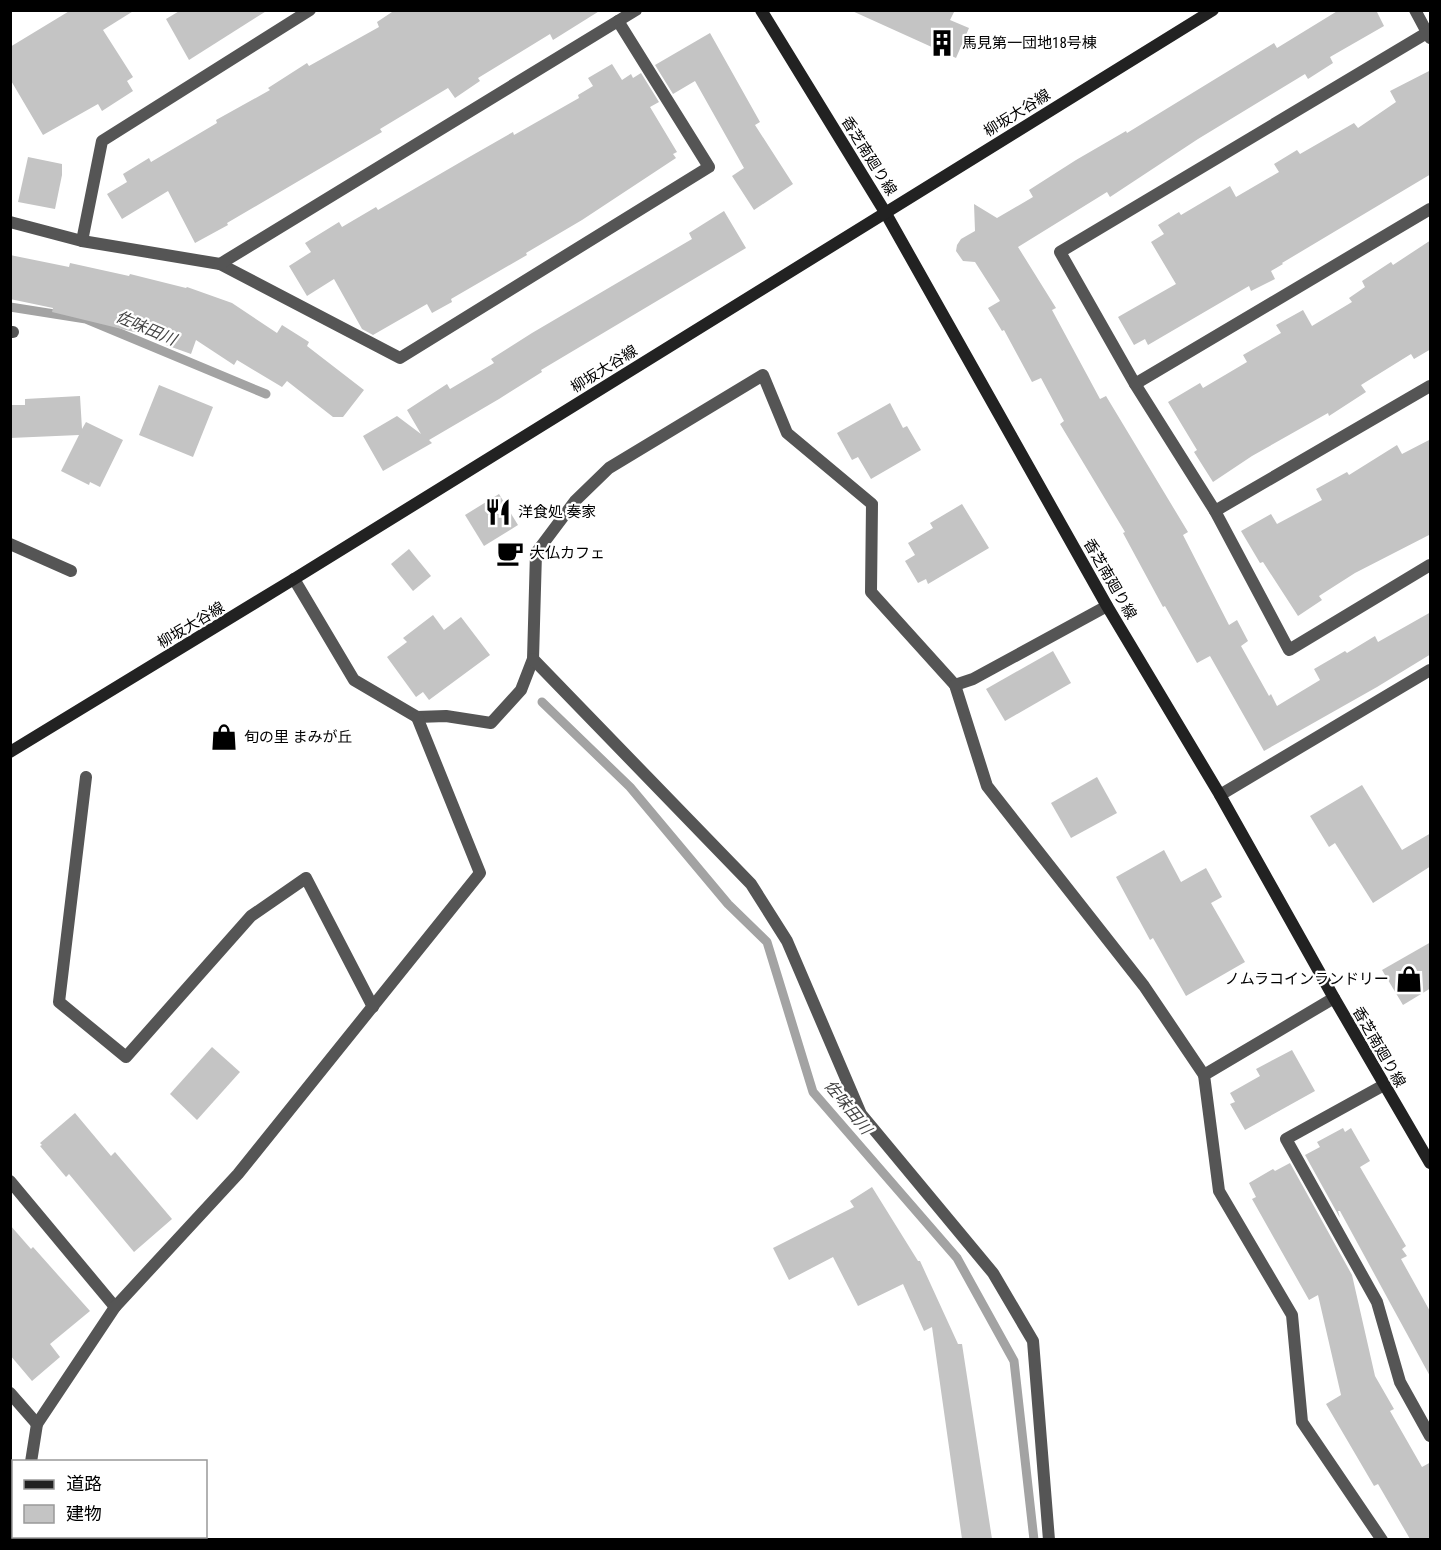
<svg xmlns="http://www.w3.org/2000/svg" width="1441" height="1550" font-family="'Roboto Condensed','Noto Sans JP',sans-serif">
<rect width="100%" height="100%" fill="#fff"/>
<g fill="none" stroke-linecap="round" stroke-linejoin="round">
<g stroke="#a3a3a3" stroke-width="9">
<path d="M10 307 86 319 266 394"/>
<path d="M542 702 630 787 728 904 767 942 813 1092 957 1258 1014 1361 1034 1540"/>
</g>
</g>
<g fill="#c4c4c4">
<path d="M71 10H135L103 30 133 77 127 81 133 91 102 111 98 104 43 135 10 79V47Z"/>
<path d="M181 10H268L189 60 166 19Z"/>
<path d="M395 10H601L553 40 550 34 478 78 480 81 455 98 448 88 380 129 382 132 227 223 228 225 195 243 168 191 122 219 107 194 127 182 123 174 149 158 151 162 217 123 216 120 270 90 268 88 307 63 309 66 379 27 377 22Z"/>
<path d="M850 10H955L950 20 969 28 956 58Z"/>
<path d="M1339 10H1376L1384 26 1330 57 1333 63 1308 79 1305 74 1198 139 1110 197 1107 192 1018 247 1056 308 1052 310 1100 399 1106 396 1188 532 1183 535 1229 625 1237 620 1248 641 1241 646 1269 696 1271 694 1277 706 1320 680 1314 669 1345 651 1347 653 1375 636 1378 642 1431 612V654L1377 687 1264 751 1210 656 1197 663 1165 606 1163 607 1123 533 1125 532 1060 424 1064 421 1041 378 1032 382 1004 330 1002 331 988 308 1000 301 975 262 963 261 956 251 957 245 961 239 975 231 974 204 997 218 1033 197 1029 190 1076 160 1126 131 1127 133 1274 43 1277 48Z"/>
<path d="M710 33 760 122 755 125 793 184 754 210 732 176 744 168 695 81 673 94 655 65Z"/>
<path d="M612 64 622 80 631 74 633 78 641 73 659 102 650 107 677 152 673 154 676 158 582 220 526 253 527 255 451 299 452 302 432 313 427 304 373 335 362 329 334 279 307 296 289 266 311 252 305 243 339 222 342 227 376 207 378 210 471 156 513 132 514 135 579 98 578 95 593 86 588 78Z"/>
<path d="M1431 70V174L1282 263 1283 264 1271 271 1275 279 1251 291 1249 286 1148 345 1145 339 1134 345 1118 317 1176 284 1151 242 1164 234 1158 225 1179 212 1181 215 1230 186 1236 197 1279 172 1274 164 1297 150 1300 154 1354 123 1358 128 1396 102 1390 91Z"/>
<path d="M28 157 62 164V175L55 209 18 202Z"/>
<path d="M724 211 746 248 541 370 542 372 499 399 429 440 432 443 383 471 363 436 397 416 421 434 407 410 447 384 450 389 494 363 491 359 532 333 692 239 689 233Z"/>
<path d="M1431 240V349L1414 359 1411 354 1361 385 1366 392 1329 416 1328 413 1252 456 1213 482 1194 452 1197 450 1168 402 1200 383 1203 388 1247 362 1243 355 1281 333 1276 325 1303 310 1312 326 1352 302 1349 298 1365 287 1362 281 1391 262 1393 265Z"/>
<path d="M10 255 69 267 70 263 129 276 130 274 186 288 187 287 232 303 277 333 282 325 309 342 307 346 364 390 343 417H333L287 381 282 387 237 360 234 365 196 340 191 354 166 345 167 340 52 312 53 308 10 299Z"/>
<path d="M159 385 213 407 193 457 139 435Z"/>
<path d="M80 396 82 429 86 422 123 440 100 487 90 482 89 485 61 471 79 435 10 438V405H25V399Z"/>
<path d="M890 403 903 428 907 426 921 450 871 479 858 457 852 460 837 433Z"/>
<path d="M1431 439V534L1355 573 1319 596 1322 600 1298 616 1263 562 1260 563 1241 531 1271 514 1277 524 1322 500 1316 489 1347 472 1349 475 1397 445 1402 454Z"/>
<path d="M499 494 518 525 484 546 465 515Z"/>
<path d="M962 504 989 548 928 584 926 579 918 583 905 561 915 555 908 543 933 528 930 523Z"/>
<path d="M409 549 431 576 413 591 391 564Z"/>
<path d="M433 615 444 630 461 617 490 655 429 700 423 692 416 697 387 657 407 642 403 638Z"/>
<path d="M1053 651 1071 683 1005 721 986 689Z"/>
<path d="M1097 777 1117 813 1071 838 1051 803Z"/>
<path d="M1362 785 1402 850 1431 833V866L1373 903 1335 843 1329 847 1310 816Z"/>
<path d="M1164 850 1181 882 1206 868 1222 897 1211 903 1245 962 1186 996 1153 938 1150 940 1116 877Z"/>
<path d="M1431 942V988L1403 1005 1382 970Z"/>
<path d="M212 1047 240 1072 197 1120 170 1094Z"/>
<path d="M1292 1050 1315 1091 1245 1130 1230 1104 1235 1102 1230 1093 1260 1076 1256 1069Z"/>
<path d="M75 1113 111 1156 115 1152 172 1219 134 1252 69 1174 66 1177 40 1146 42 1145 40 1143Z"/>
<path d="M1343 1128 1345 1132 1351 1128 1370 1161 1360 1167 1406 1246 1402 1249 1407 1256 1401 1259 1431 1313V1378L1340 1211H1338L1340 1218 1305 1155 1320 1147 1317 1142Z"/>
<path d="M1290 1163 1352 1275 1375 1376 1394 1409 1390 1411 1422 1467 1431 1462V1539H1410L1378 1484 1374 1486 1326 1404 1341 1395 1318 1295 1309 1300 1252 1199 1256 1197 1249 1183 1273 1169 1275 1171Z"/>
<path d="M872 1187 918 1261H920L958 1344H962L992 1539H962L932 1327 924 1331 903 1284 858 1306 833 1257 789 1280 773 1248 854 1207 850 1201Z"/>
<path d="M10 1225 31 1249 33 1247 90 1311 50 1344 60 1357 32 1381 10 1355Z"/>
</g>
<g fill="none" stroke-linecap="round" stroke-linejoin="round">
<g stroke="#555" stroke-width="12">
<path d="M1415 10 1430 38"/>
<path d="M1430 31 1060 252 1135 384 1215 511 1289 650 1430 565"/>
<path d="M10 222 82 241 220 264 400 358 709 167 618 21"/>
<path d="M82 241 102 141 310 10"/>
<path d="M220 264 636 10"/>
<path d="M10 332H13"/>
<path d="M1135 384 1430 209"/>
<path d="M1215 511 1430 386"/>
<path d="M10 544 71 571"/>
<path d="M294 579 354 680 417 717 446 716 491 723 521 690 533 659 536 553 575 501 609 468 763 375 787 433 872 504 871 592 955 685 987 786 1144 986 1204 1075"/>
<path d="M533 659 751 884 787 941 861 1114 993 1273 1033 1341 1049 1540"/>
<path d="M955 685 973 679 1107 606"/>
<path d="M86 777 59 1002 126 1057 251 916 306 878 373 1007"/>
<path d="M1220 795 1430 670"/>
<path d="M1334 998 1204 1075 1219 1191 1292 1315 1302 1422 1382 1540"/>
<path d="M1384 1085 1286 1139 1377 1302 1400 1382 1430 1436"/>
<path d="M10 1181 115 1307"/>
<path d="M10 1393 37 1424"/>
<path d="M31 1462 37 1424 115 1307 238 1174 480 873 417 717"/>
<path d="M10 1527 14 1526"/>
<path d="M27 1536 28 1540"/>
</g>
<g stroke="#222" stroke-width="12">
<path d="M761 10 885 212 1107 606 1220 795 1334 998 1430 1163"/>
<path d="M10 752 294 579 1213 10"/>
</g>
</g>
<defs>
<symbol id="building-bare" viewBox="-9 -9 18 18"><path d="M-4-6H4V6H1V3H-1V6H-4ZM-2.5-4.3h1.7v1.8h-1.7ZM.8-4.3h1.7v1.8H.8ZM-2.5-1h1.7V.8h-1.7ZM.8-1h1.7V.8H.8Z" fill="#000" stroke="#fff" stroke-width="2.5" paint-order="stroke"/></symbol>
<symbol id="restaurant-bare" viewBox="-9 -9 18 18"><path d="M-5-6h1v4h1v-4h1v4h1v-4h1v5L-1.5 .5V6h-2V.5L-5-1ZM5-6V6H3V1.5H1.5Q1.5-4 5-6Z" fill="#000" stroke="#fff" stroke-width="2.5" paint-order="stroke"/></symbol>
<symbol id="cafe-bare" viewBox="-9 -9 18 18"><path d="M-5.5-4.5H6V0H3Q3 3.5 0 3.5H-2.5Q-5.5 3.5-5.5 0ZM3-3.2v2h1.7v-2ZM-6 4.5H4V6H-6Z" fill="#000" stroke="#fff" stroke-width="2.5" paint-order="stroke"/></symbol>
<symbol id="shop-bare" viewBox="-9 -9 18 18"><path d="M-5-2.5h2.3a2.7 3.5 0 0 1 5.4 0H5L5.5 6h-11ZM-1.5-2.5h3a1.5 2.3 0 0 0-3 0Z" fill="#000" stroke="#fff" stroke-width="2.5" paint-order="stroke"/></symbol>
</defs>
<g fill-rule="evenodd">
<use href="#building-bare" x="923" y="24" width="38" height="38"/>
<use href="#restaurant-bare" x="479" y="493" width="38" height="38"/>
<use href="#cafe-bare" x="491" y="534" width="38" height="38"/>
<use href="#shop-bare" x="205" y="718" width="38" height="38"/>
<use href="#shop-bare" x="1390" y="960" width="38" height="38"/>
</g>
<g text-anchor="middle" dominant-baseline="central" stroke-width="4.5" stroke-linejoin="round" paint-order="stroke">
<g font-size="15" fill="#000" stroke="#fff" text-anchor="start">
<text x="962" y="43">馬見第一団地18号棟</text>
<text x="518" y="512">洋食処 奏家</text>
<text x="530" y="553">大仏カフェ</text>
<text x="244" y="737">旬の里 まみが丘</text>
<text x="1389" y="979" text-anchor="end">ノムラコインランドリー</text>
</g>
<g font-size="15" fill="#000" stroke="#fff">
<text transform="translate(1017 113) rotate(-32)">柳坂大谷線</text>
<text transform="translate(869 156) rotate(58)">香芝南廻り線</text>
<text transform="translate(604 369) rotate(-32)">柳坂大谷線</text>
<text transform="translate(1110 579) rotate(60)">香芝南廻り線</text>
<text transform="translate(191 625) rotate(-31)">柳坂大谷線</text>
<text transform="translate(1379 1047) rotate(60)">香芝南廻り線</text>
</g>
<g font-size="16" font-style="italic" fill="#444" stroke="#fff">
<text transform="translate(146 328) rotate(23)">佐味田川</text>
<text transform="translate(848 1107) rotate(51)">佐味田川</text>
</g>
</g>
<rect width="1441" height="1550" fill="none" stroke="#000000" stroke-width="24"/>
<rect x="12" y="1460" width="195" height="78" fill="#ffffff" stroke="#999999" stroke-width="1.5"/>
<rect x="24" y="1480" width="30" height="9" fill="#222222" stroke="#999999" stroke-width="1.5"/>
<text x="66" y="1490" font-size="18" fill="#000000">道路</text>
<rect x="24" y="1505" width="30" height="18" fill="#c4c4c4" stroke="#999999" stroke-width="1.5"/>
<text x="66" y="1520" font-size="18" fill="#000000">建物</text>
</svg>
